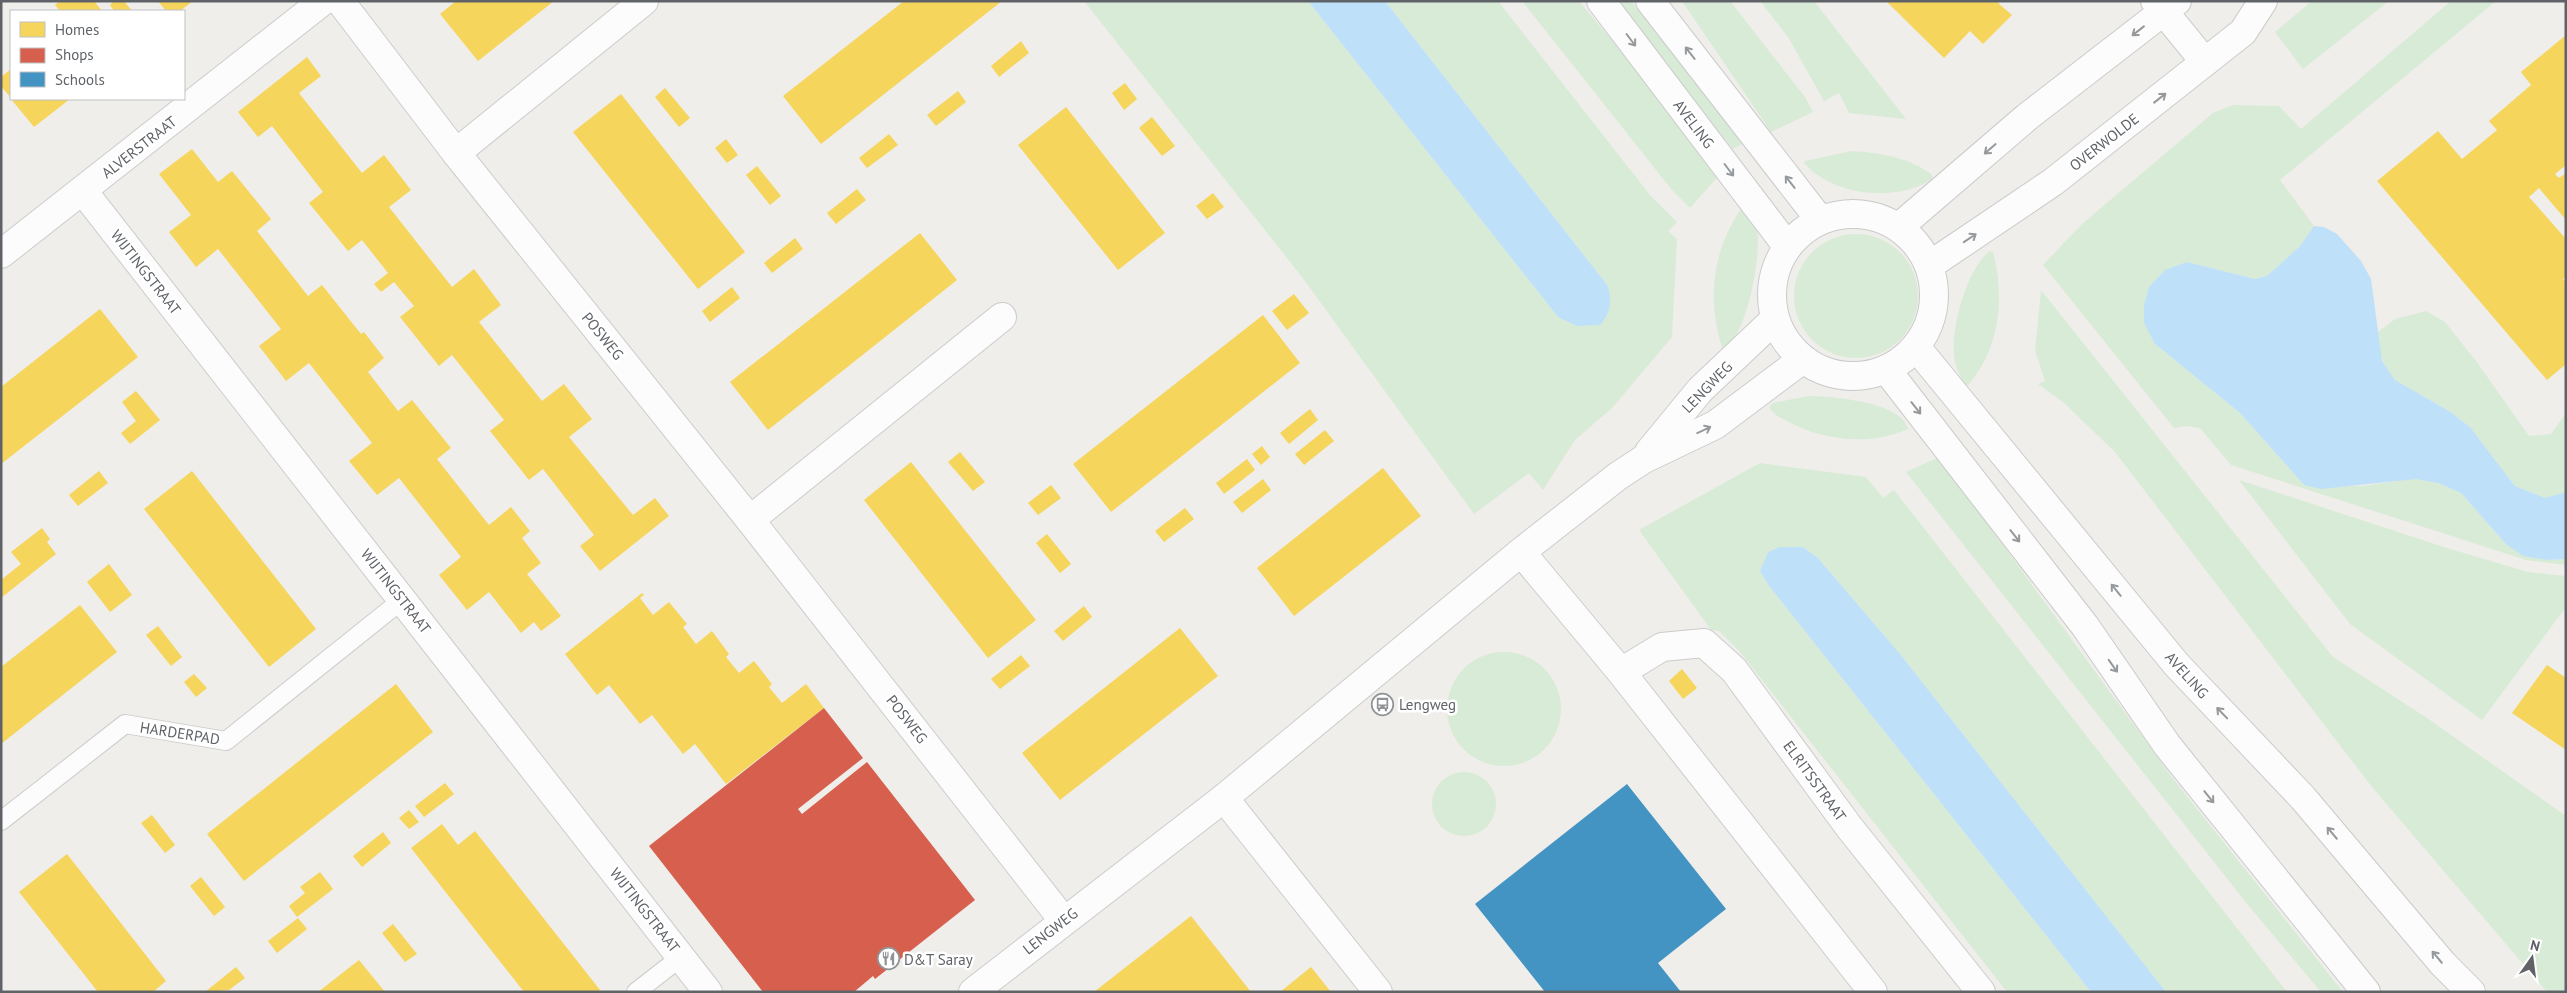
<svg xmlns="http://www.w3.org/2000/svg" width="2567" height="993" font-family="'PT Sans',sans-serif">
<rect width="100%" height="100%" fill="#efeeea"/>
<g fill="#d8ebd6">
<path d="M1084 1H1308L1558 317 1608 286 1385 1H1498L1650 195 1677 222 1668 231 1677 239 1672 337 1612 408 1575 440 1543 490 1529 473 1474 514 1302 277Z"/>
<path d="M1522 1H1579L1722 172 1690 208 1672 190Z"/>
<path d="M1616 1H1631L1741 141 1742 144 1733 149Z"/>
<path d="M1682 1H1730L1805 97 1813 112 1771 132Z"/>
<path d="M1760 1H1814L1906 119 1849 113 1839 93 1824 101 1788 37Z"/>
<path d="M2312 1H2389L2303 69 2275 32Z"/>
<path d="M2451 1H2496L2280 180 2314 226 2300 246 2267 276 2255 279 2187 262 2155 344 2240 413 2304 485 2363 486 2416 478 2438 483 2461 493 2506 544 2548 560 2566 559V565L2526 560 2231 465 2200 428 2186 426 2174 428 2043 265 2082 224 2213 113 2233 105 2279 106 2301 129Z"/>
<path d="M1852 151C1880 153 1909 157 1932 175V179C1896 203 1833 196 1804 163L1805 161Z"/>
<path d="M1743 206C1749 214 1755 220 1757 229 1762 254 1747 336 1724 349L1722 348C1707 297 1712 250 1743 206Z"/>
<circle cx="1856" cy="296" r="62"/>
<path d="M1990 251 1993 252C2005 297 2000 349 1968 385L1965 384C1959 375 1955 366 1954 355 1951 327 1967 268 1990 251Z"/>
<path d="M2041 290 2333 657 2427 718 2566 816V992H2547L2372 787 2115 452 2063 402 2038 384 2045 381 2035 351Z"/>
<path d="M2426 311 2445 322 2476 361 2529 436 2551 434 2566 413V492L2545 498 2515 486 2470 427 2449 411 2395 380 2382 361 2377 333 2395 319Z"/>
<path d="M1808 396C1830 396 1903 402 1908 429 1870 446 1823 441 1787 421 1780 418 1773 414 1769 407L1773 403Z"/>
<path d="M1939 457 2174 780 2343 992H2321L2248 905 1906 472Z"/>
<path d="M1760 463 1866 477 1883 498 1894 490 2287 992H2166L1900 654 1818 558 1803 547H1779L1768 552 1760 571 1769 586 2091 992H2007L1740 652 1719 631 1711 630 1639 530Z"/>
<path d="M2239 480 2447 548 2528 572 2566 576V607L2482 720 2350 624Z"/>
<circle cx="1504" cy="709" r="57"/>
<circle cx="1464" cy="804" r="32"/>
</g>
<g fill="#bfe0f9">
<path d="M1308 1H1385L1608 286C1612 302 1611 312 1600 325L1577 326 1558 317Z"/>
<path d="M2314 226 2324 227 2337 234 2361 261 2371 279 2382 361 2395 380 2449 411 2470 427 2515 486 2545 498 2566 492V559L2548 560 2523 556 2506 544 2461 493 2438 483 2416 479 2321 489 2304 485 2240 413 2155 344 2144 323V305L2149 287 2165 270 2187 262 2255 279 2267 276 2300 246Z"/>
<path d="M1779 547H1803L1818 558 1900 654 2166 992H2091L1769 586 1760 571 1768 552Z"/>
</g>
<g fill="#f6d55c">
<path d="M60 1H94L102 11H60L55 5Z"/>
<path d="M114 1H124L132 11H114L110 5Z"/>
<path d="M158 1H193L180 11H166Z"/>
<path d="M456 1H554L478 61 440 14Z"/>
<path d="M904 1H1002L821 144 783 96Z"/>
<path d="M1886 1H2000L1998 3 2012 15 1983 44 1970 31 1944 58Z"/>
<path d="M2566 35V165L2555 174 2559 178 2566 173V220L2539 188 2529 197 2566 239V277L2563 279 2566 282V364L2547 380 2377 181 2438 131 2462 159 2497 130 2489 121 2531 85 2521 72Z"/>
<path d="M1021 41 1029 53 999 77 991 66Z"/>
<path d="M307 57 321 76 299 93 362 173 384 155 411 190 389 207 452 287 474 269 501 305 479 322 511 362 542 401 564 384 592 419 569 437 633 515 655 498 669 516 600 571 580 546 594 535 543 469 529 480 490 431 504 420 452 355 439 366 419 341 400 317 414 306 394 282 381 292 374 284 388 273 362 240 348 251 309 203 323 192 272 126 258 137 238 112Z"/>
<path d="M11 69V98L1 86V77Z"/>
<path d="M1125 83 1137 99 1124 110 1112 93Z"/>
<path d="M665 88 690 118 679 127 655 97Z"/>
<path d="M958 91 966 102 936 126 927 115Z"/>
<path d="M621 94 745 252 698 289 573 132Z"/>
<path d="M11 99H70L34 127Z"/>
<path d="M1066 107 1165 233 1118 270 1018 145Z"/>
<path d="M1152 117 1175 146 1162 156 1139 128Z"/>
<path d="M889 134 898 145 867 168 859 158Z"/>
<path d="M726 139 738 155 727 163 715 148Z"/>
<path d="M192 149 218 182 232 171 271 219 257 231 308 296 322 285 361 334 364 332 384 358 368 372 398 411 412 400 451 448 437 459 489 525 511 507 530 531 522 538 541 563 527 574 561 616 541 631 534 622 521 633 489 592 467 610 439 575 461 557 399 478 377 495 349 461 372 443 309 363 286 381 259 346 281 329 218 249 196 267 169 232 191 215 159 174Z"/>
<path d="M757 166 781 196 770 205 746 175Z"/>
<path d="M857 189 866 200 836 224 827 213Z"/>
<path d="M1213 193 1224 207 1207 219 1196 206Z"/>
<path d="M920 233 957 280 768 430 730 382Z"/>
<path d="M795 238 803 249 772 273 764 263Z"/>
<path d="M732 287 740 298 710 322 702 311Z"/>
<path d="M1294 294 1309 313 1287 330 1272 311Z"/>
<path d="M100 309 138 357 1 464V387Z"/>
<path d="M1263 315 1300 363 1111 512 1073 464Z"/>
<path d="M136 391 160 420 130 444 121 433 136 421 122 402Z"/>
<path d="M1310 409 1318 420 1289 444 1280 433Z"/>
<path d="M1325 430 1334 441 1304 465 1295 454Z"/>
<path d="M1262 446 1270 457 1261 465 1252 454Z"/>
<path d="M960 452 985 482 973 491 948 462Z"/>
<path d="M1247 459 1255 470 1224 494 1216 483Z"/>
<path d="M911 462 1036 620 988 658 864 500Z"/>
<path d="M1383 468 1421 516 1294 616 1257 568Z"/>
<path d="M99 471 108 483 78 506 69 495Z"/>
<path d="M192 471 316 629 269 667 144 509Z"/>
<path d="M1263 479 1271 490 1242 513 1233 502Z"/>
<path d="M1051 485 1061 498 1038 515 1028 503Z"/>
<path d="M1185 508 1194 519 1164 542 1155 531Z"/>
<path d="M42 528 50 539 47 542 56 554 1 598V580L21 564 11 552Z"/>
<path d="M1047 534 1071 564 1060 573 1036 543Z"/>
<path d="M109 564 132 595 110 612 87 582Z"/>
<path d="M642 593 644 595 640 598 653 615 669 602 687 624 683 627 696 644 712 631 729 654 726 657 739 673 754 661 772 684 769 687 782 703 806 684 824 708 726 784 695 744 683 754 652 715 640 724 609 685 597 695 565 654Z"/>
<path d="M80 605 117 652 1 744V667Z"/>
<path d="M1084 606 1092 617 1063 641 1054 631Z"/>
<path d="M158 626 182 657 171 666 146 635Z"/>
<path d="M1180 628 1218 676 1060 800 1022 753Z"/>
<path d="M1021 655 1030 666 1000 689 991 679Z"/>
<path d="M2547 665 2566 678V750L2512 713Z"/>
<path d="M1682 669 1697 688 1683 699 1669 681Z"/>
<path d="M194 674 207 688 196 697 184 682Z"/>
<path d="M396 684 433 732 244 881 207 834Z"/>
<path d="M445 783 454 794 424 817 415 806Z"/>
<path d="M409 810 419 822 409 829 399 818Z"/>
<path d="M152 815 175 845 165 853 141 823Z"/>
<path d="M442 824 458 845 475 831 600 990 597 992H524L411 848Z"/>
<path d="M383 832 391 843 362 867 353 856Z"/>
<path d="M67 854 166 981 153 992H98L19 892Z"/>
<path d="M320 872 333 889 297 917 289 906 305 893 300 887Z"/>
<path d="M201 877 225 907 214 916 190 886Z"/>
<path d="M1191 916 1251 992H1094Z"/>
<path d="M298 918 307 929 277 953 268 941Z"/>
<path d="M393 924 417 954 405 962 382 933Z"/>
<path d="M359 960 385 992H318L327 985Z"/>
<path d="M236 967 245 978 229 990 205 992Z"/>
<path d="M1311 967 1331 992H1280Z"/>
</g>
<path fill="#d6604d" d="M824 708 863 758 798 809 802 814 867 762 975 900 875 979 873 976 854 992H763L649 846Z"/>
<path fill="#4393c3" d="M1627 784 1726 909 1658 963 1681 992H1545L1475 904Z"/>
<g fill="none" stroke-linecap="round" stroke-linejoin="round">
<defs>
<g id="lane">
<path d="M1 821 125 724 226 741 402 600"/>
<path d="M636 992 681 957"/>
</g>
<g id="street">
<path d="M340 1 456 153 750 520 1063 920"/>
<path d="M2155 1 2205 62"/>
<path d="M456 153 644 1"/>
<path d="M83 191 708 992"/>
<path d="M1899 227 2027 117 2177 1"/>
<path d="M1 254 323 1"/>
<path d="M1930 265 2053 182 2243 32 2263 1"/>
<path d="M1649 452 1700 390 1775 319"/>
<path d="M750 520 1002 317"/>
<path d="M1521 552 1621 672 1662 647 1704 643 1734 670 1849 827 1981 992"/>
<path d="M1621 672 1873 992"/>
<path d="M1224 798 1378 992"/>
<path d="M973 992 1224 798 1521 552 1618 476 1644 459 1715 425 1803 359"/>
</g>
<g id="secondary">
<path d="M1601 1 1787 246"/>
<path d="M1650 1 1820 220"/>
<circle cx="1853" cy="295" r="81"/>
<path d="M1916 347 2176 664 2303 798 2443 964 2471 992"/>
<path d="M1886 369 2085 626 2167 745 2366 992"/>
</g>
</defs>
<use href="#lane" stroke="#cbcccc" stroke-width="20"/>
<use href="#street" stroke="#cbcccc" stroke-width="30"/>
<use href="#secondary" stroke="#cacacb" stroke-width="30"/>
<use href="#lane" stroke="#fdfcfc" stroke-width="18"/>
<use href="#street" stroke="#fdfcfc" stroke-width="28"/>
<use href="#secondary" stroke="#fdfcfc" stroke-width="28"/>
</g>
<defs><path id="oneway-shaft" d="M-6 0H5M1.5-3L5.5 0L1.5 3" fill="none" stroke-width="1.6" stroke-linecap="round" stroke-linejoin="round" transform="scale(1.25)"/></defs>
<g stroke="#96999c">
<use href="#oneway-shaft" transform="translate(2138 31) rotate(142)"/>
<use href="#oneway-shaft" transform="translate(1631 40) rotate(53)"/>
<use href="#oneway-shaft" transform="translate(1690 53) rotate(-128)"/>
<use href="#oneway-shaft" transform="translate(2160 98) rotate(-38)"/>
<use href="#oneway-shaft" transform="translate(1990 149) rotate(139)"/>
<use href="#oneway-shaft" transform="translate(1729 170) rotate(53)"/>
<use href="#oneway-shaft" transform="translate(1790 182) rotate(-128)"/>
<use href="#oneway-shaft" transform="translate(1970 238) rotate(-34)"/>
<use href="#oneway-shaft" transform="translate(1916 408) rotate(52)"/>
<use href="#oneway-shaft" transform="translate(1704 430) rotate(-25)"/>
<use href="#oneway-shaft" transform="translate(2015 536) rotate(52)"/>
<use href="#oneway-shaft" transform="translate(2116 590) rotate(-129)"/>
<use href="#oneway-shaft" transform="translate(2113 666) rotate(55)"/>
<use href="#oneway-shaft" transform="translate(2222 713) rotate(-134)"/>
<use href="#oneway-shaft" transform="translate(2209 797) rotate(51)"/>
<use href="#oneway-shaft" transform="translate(2332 833) rotate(-130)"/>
<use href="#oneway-shaft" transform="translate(2437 957) rotate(-130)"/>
</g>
<defs>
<symbol id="bus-ring" viewBox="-11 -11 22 22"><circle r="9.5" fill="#fff" stroke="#919496" stroke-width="1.5"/><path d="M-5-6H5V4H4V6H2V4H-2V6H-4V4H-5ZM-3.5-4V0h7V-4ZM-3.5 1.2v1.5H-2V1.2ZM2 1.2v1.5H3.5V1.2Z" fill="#919496"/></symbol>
<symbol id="restaurant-ring" viewBox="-11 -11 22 22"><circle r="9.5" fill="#fff" stroke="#919496" stroke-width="1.5"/><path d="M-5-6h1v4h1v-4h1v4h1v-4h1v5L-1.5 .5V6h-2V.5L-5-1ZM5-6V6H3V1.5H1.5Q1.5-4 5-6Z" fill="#919496"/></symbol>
</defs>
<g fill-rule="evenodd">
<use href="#bus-ring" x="1370" y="692" width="25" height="25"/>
<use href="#restaurant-ring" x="876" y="946" width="25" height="25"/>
</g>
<g text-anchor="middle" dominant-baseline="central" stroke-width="5" stroke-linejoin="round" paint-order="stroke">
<g font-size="15" fill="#5f6368" stroke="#fff">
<text transform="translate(1694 124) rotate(53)">AVELING</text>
<text transform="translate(2104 142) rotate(-38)">OVERWOLDE</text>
<text transform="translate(139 147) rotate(-38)">ALVERSTRAAT</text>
<text transform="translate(146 272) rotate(52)">WIJTINGSTRAAT</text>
<text transform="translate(603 336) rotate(51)">POSWEG</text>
<text transform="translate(1707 387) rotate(-46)">LENGWEG</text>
<text transform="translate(396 591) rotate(52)">WIJTINGSTRAAT</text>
<text transform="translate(2187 675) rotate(48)">AVELING</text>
<text transform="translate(907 719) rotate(52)">POSWEG</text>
<text transform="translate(180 733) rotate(9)">HARDERPAD</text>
<text transform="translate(1815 781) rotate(54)">ELRITSSTRAAT</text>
<text transform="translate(645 910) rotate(52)">WIJTINGSTRAAT</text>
<text transform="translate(1050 931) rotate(-38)">LENGWEG</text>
</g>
<g font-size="15" fill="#5f6368" stroke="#fff" text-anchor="start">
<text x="1399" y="704">Lengweg</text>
<text x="904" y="959">D&amp;T Saray</text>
</g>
</g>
<rect width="2567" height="993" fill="none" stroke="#5f6368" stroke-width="5"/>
<rect x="10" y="10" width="175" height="90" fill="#ffffff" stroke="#bfc1c3"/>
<rect x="20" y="22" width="25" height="15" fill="#f6d55c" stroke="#bfc1c3"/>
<text x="55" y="35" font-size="15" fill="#5f6368">Homes</text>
<rect x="20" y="48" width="25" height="15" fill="#d6604d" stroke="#bfc1c3"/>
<text x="55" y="60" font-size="15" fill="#5f6368">Shops</text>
<rect x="20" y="72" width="25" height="15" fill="#4393c3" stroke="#bfc1c3"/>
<text x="55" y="85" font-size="15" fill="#5f6368">Schools</text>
<g transform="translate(2532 958) rotate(14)" stroke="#ffffff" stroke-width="4" paint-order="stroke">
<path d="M0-4L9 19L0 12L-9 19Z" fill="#5f6368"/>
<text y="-8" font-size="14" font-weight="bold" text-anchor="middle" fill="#5f6368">N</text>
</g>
</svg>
